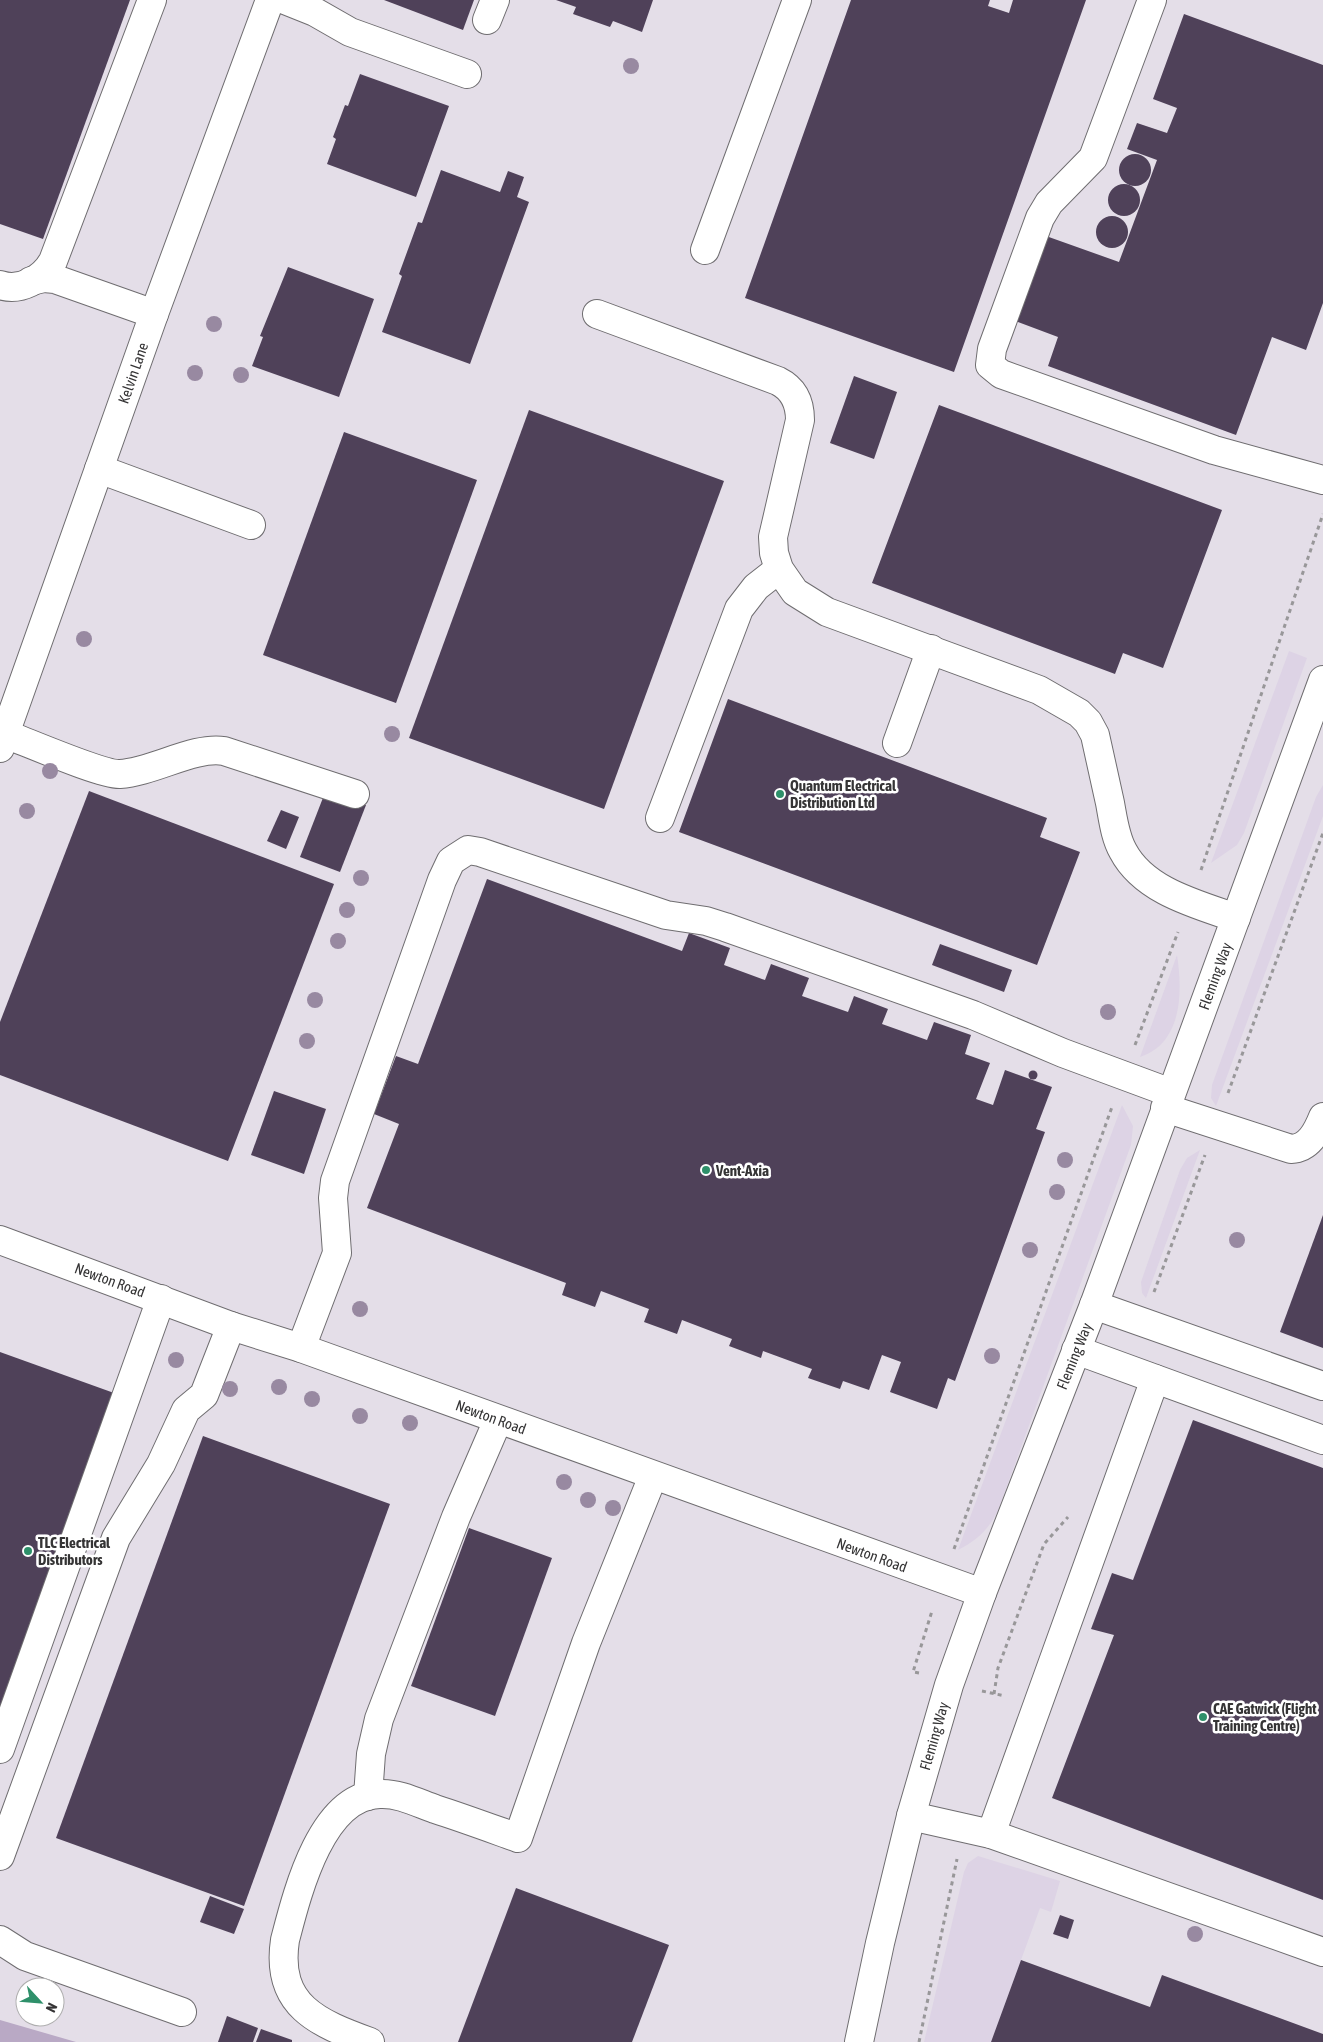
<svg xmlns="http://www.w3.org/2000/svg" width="1323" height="2042" font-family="'Asap Condensed',sans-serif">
<rect width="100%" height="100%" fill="#edebee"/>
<path fill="#e4dee8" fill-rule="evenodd" d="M0 0H1323V2042H0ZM25 1987H55V2017H25Z"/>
<g fill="#ddd3e5">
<path d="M1289 651 1307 658 1244 833 1237 845 1211 863Z"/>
<path d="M1323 785V816L1216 1106 1211 1098 1212 1085 1316 797Z"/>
<path d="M1177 955C1183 993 1182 1043 1140 1057Z"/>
<path d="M1122 1105 1133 1126 1131 1145 999 1508C990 1528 978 1540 958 1550Z"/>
<path d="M1200 1150 1146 1298 1142 1293 1141 1282 1180 1170 1187 1158Z"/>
<path d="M978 1856 1060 1881 1051 1912 1040 1908 991 2042H924L964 1872 968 1863Z"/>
</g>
<path fill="#b9a9c5" d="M0 2020 76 2042H0Z"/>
<g fill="#4f4159">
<path d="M0 0H130L43 239 0 224Z"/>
<path d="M384 0H474L463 30Z"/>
<path d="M556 0H653L642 32 613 21 610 27 573 14 576 7Z"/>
<path d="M851 0H990L988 6 1009 13 1013 0H1086L954 372 745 298Z"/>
<path d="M1184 14 1323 65V303L1306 350 1272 337 1236 435 1048 366 1058 337 1015 321 1046 236 1119 262 1157 160 1127 149 1137 123 1167 133 1177 108 1153 99Z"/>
<path d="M360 74 449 106 416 197 327 164 336 139 333 137 345 105 348 106Z"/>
<circle cx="1135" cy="170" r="16"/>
<path d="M441 170 500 192 508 171 524 177 517 197 529 202 470 364 382 332 402 276 399 274 418 222 422 223Z"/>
<circle cx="1124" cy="200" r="16"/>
<circle cx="1112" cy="232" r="16"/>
<path d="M288 267 374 299 339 397 252 366 263 337 260 336Z"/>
<path d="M854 376 897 392 874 459 830 443Z"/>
<path d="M939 405 1222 510 1163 668 1123 653 1115 674 872 583Z"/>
<path d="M529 410 724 481 604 809 409 738Z"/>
<path d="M344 432 477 480 396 703 263 655Z"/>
<path d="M728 699 1047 818 1040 837 1080 852 1037 965 679 832Z"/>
<path d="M326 790 366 805 340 872 300 857Z"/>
<path d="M89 791 334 884 228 1161 0 1075V1022Z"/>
<path d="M281 810 299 817 286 849 267 841Z"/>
<path d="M487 879 682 951 689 933 730 948 724 965 765 980 771 964 809 978 802 996 848 1012 854 996 888 1009 882 1024 927 1040 934 1022 971 1035 965 1054 990 1063 976 1099 993 1105 1005 1070 1052 1087 1036 1129 1045 1132 955 1381 948 1378 937 1409 890 1392 901 1362 882 1355 869 1390 843 1381 840 1389 808 1378 812 1369 763 1351 761 1358 729 1346 732 1339 682 1320 677 1334 644 1322 649 1309 601 1291 595 1307 562 1295 566 1283 367 1208 399 1124 374 1114 396 1056 418 1064Z"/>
<path d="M940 944 1012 970 1004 992 932 965Z"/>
<circle cx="1033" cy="1075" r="4.5"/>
<path d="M274 1091 326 1109 304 1174 251 1155Z"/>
<path d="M1323 1215V1348L1280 1332Z"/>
<path d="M0 1352 114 1393 0 1708Z"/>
<path d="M1193 1420 1323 1468V1900L1052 1798 1114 1635 1091 1629 1112 1573 1133 1580Z"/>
<path d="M203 1436 390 1504 244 1906 56 1838Z"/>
<path d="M469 1528 552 1558 495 1716 411 1686Z"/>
<path d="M516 1888 669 1945 632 2042H458Z"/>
<path d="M210 1896 244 1909 234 1934 200 1922Z"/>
<path d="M1060 1915 1074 1920 1068 1939 1053 1934Z"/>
<path d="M1021 1960 1150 2007 1162 1975 1323 2034V2042H991Z"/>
<path d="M227 2016 258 2028 253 2042H218Z"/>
<path d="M261 2029 292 2040V2042H256Z"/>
</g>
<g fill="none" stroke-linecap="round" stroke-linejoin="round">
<defs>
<g id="minor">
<path d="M285 0 315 12 350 32 467 74"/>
<path d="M1152 0 1093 158 1049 203 1040 218 992 349 990 365 1001 374 1214 450 1323 480"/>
<path d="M487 20 495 0"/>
<path d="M705 250 797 0"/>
<path d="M31 281 44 278 55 279 154 314"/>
<path d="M0 285C20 292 43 279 53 261L152 0"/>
<path d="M597 314 778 381C794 389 800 403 800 420L773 537 774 553 779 569 795 592 827 612 1039 690 1079 713 1088 722 1095 735C1100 758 1105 780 1110 803 1113 819 1115 837 1123 851 1144 891 1196 904 1236 918"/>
<path d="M99 469 251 525"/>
<path d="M5 734C27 742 102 775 120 774 153 772 194 746 224 751L355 794"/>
<path d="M897 743 931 649"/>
<path d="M0 748 154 314 270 0"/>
<path d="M660 818 739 609 756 587 779 569"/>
<path d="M1165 1108 1291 1149C1309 1148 1317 1132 1323 1117"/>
<path d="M0 1240 231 1326 301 1348 982 1593"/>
<path d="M1094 1305 1323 1386"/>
<path d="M301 1348 337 1253 333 1198 335 1181 442 880 451 861 468 850 480 852 666 915 706 921 725 927 973 1015 1063 1053 1171 1093"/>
<path d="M1076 1350 1323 1440"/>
<path d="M0 1749 161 1299"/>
<path d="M368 1796 371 1754 379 1719 456 1517 498 1420"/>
<path d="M911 1816 991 1834 1323 1952"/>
<path d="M991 1834 1155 1379"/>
<path d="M0 1856 116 1538 161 1464 186 1410 204 1395 231 1326"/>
<path d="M0 1940 25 1956 182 2012"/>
<path d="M370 2042C318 2023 275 2006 285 1940 297 1894 321 1795 380 1794 399 1793 418 1803 435 1809 463 1818 490 1828 518 1838L586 1643 653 1476"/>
<path d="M859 2042 880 1943 911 1816 949 1685 982 1593 1094 1305 1323 680"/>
</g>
</defs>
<use href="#minor" stroke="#6f6d70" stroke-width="30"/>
<g stroke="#989799" stroke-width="3" stroke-dasharray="4 4" stroke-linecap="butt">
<path d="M1201 870 1323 514"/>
<path d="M1135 1045 1178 932"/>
<path d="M1228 1093 1323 833"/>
<path d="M1154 1292 1205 1155"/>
<path d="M954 1549 1112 1107"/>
<path d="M919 1673 913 1672 932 1611"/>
<path d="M982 1691 1005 1696"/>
<path d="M994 1694 998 1668 1044 1544 1068 1517"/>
<path d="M919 2042 957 1859"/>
</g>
<use href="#minor" stroke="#fff" stroke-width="28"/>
</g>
<g fill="#9889a1">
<circle cx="631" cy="66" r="8"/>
<circle cx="214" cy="324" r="8"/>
<circle cx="195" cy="373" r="8"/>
<circle cx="241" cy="375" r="8"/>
<circle cx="84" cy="639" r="8"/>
<circle cx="392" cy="734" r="8"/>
<circle cx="50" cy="771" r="8"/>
<circle cx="27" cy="811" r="8"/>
<circle cx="361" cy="878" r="8"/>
<circle cx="347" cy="910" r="8"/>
<circle cx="338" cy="941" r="8"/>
<circle cx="315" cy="1000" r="8"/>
<circle cx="1108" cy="1012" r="8"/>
<circle cx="307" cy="1041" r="8"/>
<circle cx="1065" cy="1160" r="8"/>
<circle cx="1057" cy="1192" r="8"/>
<circle cx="1237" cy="1240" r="8"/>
<circle cx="1030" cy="1250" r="8"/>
<circle cx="360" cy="1309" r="8"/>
<circle cx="992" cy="1356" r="8"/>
<circle cx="176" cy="1360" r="8"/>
<circle cx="279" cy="1387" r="8"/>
<circle cx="230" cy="1389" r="8"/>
<circle cx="312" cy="1399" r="8"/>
<circle cx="360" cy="1416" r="8"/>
<circle cx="410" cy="1423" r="8"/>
<circle cx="564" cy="1482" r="8"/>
<circle cx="588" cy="1500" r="8"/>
<circle cx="613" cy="1508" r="8"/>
<circle cx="1195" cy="1934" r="8"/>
</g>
<g fill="#2e906a" stroke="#fff" stroke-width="2">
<circle cx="780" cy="794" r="5"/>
<circle cx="706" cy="1170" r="5"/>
<circle cx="28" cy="1551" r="5"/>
<circle cx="1203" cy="1717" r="5"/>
</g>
<g text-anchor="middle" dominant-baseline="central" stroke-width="5" stroke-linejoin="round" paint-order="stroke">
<g font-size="15" fill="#353435" stroke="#fff">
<text transform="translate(133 373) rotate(-71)">Kelvin Lane</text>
<text transform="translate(1215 976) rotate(-70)">Fleming Way</text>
<text transform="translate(110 1280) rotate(20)">Newton Road</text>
<text transform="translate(1074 1356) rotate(-68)">Fleming Way</text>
<text transform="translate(491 1417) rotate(20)">Newton Road</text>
<text transform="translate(872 1555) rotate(20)">Newton Road</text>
<text transform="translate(934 1736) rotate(-74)">Fleming Way</text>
</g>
<g font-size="15" font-weight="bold" fill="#353435" stroke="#fff" text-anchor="start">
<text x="790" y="785">Quantum Electrical<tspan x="790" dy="17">Distribution Ltd</tspan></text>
<text x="716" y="1170">Vent-Axia</text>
<text x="38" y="1542">TLC Electrical<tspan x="38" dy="17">Distributors</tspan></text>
<text x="1213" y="1708">CAE Gatwick (Flight<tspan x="1213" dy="17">Training Centre)</tspan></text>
</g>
</g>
<g transform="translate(40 2002) rotate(116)"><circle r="24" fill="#ffffff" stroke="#aeaeae"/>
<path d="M0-4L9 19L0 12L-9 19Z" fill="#2e906a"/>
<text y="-8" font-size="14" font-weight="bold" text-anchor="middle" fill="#353435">N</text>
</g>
</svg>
